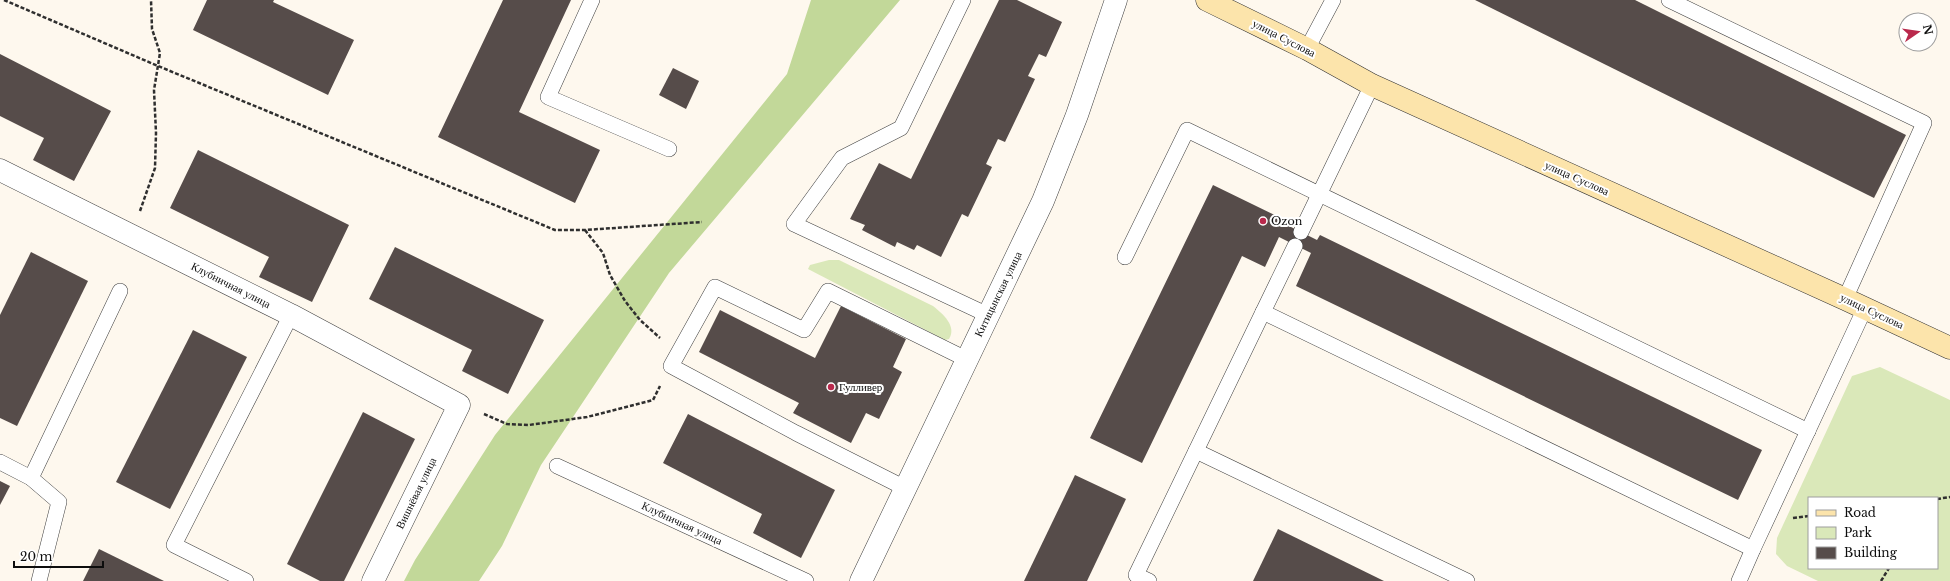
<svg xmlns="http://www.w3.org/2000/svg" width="1950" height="581" font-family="'Libre Baskerville',serif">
<rect width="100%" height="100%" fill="#fef8ee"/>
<g fill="#dae8b9" fill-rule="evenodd">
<path d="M829 260H839L933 306C943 314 957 326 949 339L945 340 808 269 810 265Z"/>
<path d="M1880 367 1950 400V581H1818L1787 566 1776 554 1777 538 1852 376ZM1809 498H1937V568H1809Z"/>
</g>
<path fill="#c2d899" d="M811 0H900L669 273 541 465 502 546 479 581H404L415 560 495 435 787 74Z"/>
<g fill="#564c4a">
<path d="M207 0H274L273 2 354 40 328 95 193 30Z"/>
<path d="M503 0H571L519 112 600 150 575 203 438 137Z"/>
<path d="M999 0H1017L1062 22 1046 57 1039 54 1028 76 1035 79 1005 142 998 139 986 164 992 167 968 217 962 214 941 257 917 245 914 250 897 242 895 247 862 230 865 225 850 219 879 163 911 179Z"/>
<path d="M1475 0H1635L1906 135 1874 198Z"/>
<path d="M0 54 111 111 74 181 33 160 44 138 0 116Z"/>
<path d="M673 68 699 81 686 109 659 95Z"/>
<path d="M198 150 349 225 312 302 259 277 269 257 170 208Z"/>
<path d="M1213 185 1287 221 1285 224 1317 240 1320 235 1762 450 1738 500 1296 286 1311 253 1279 237 1265 267 1242 256 1142 463 1090 438Z"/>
<path d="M395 247 544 320 508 394 462 371 472 350 369 299Z"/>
<path d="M31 252 88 281 17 426 0 418V315Z"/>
<path d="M841 306 906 339 893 367 902 372 879 419 866 413 851 443 793 413 799 403 699 352 720 310 815 358Z"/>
<path d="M193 330 247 357 170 509 116 482Z"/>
<path d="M363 412 415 439 344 581H320L287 564Z"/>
<path d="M688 414 835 490 801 558 753 533 762 514 663 463Z"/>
<path d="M1075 475 1126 499 1087 581H1024Z"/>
<path d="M0 481 10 486 0 505Z"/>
<path d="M1278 529 1384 581H1253Z"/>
<path d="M99 549 164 581H83Z"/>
</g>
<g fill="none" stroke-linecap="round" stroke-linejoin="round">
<defs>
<g id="lane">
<path d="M592 0 548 97 669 149"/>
<path d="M963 0 901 128 842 158 794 224 988 315"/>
<path d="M1669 0 1924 123 1845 299"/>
<path d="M1307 49 1333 0"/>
<path d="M1301 232 1372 85"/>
<path d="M1125 257 1187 130 1808 431"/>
<path d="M1263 312 1295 246"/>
<path d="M1196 451 1467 581"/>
<path d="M0 462 31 478"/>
<path d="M557 466 806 581"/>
<path d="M905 488 796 433 671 366 715 287 804 330 828 291 966 359"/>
<path d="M39 581 59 502 31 478 120 291"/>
<path d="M246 581 174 545 291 315"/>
<path d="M1149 581 1136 575 1263 312 1753 549 1865 308"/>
<path d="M1739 581 1753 549"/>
</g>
<g id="street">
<path d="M0 170 291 315 459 405 373 581"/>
<path d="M861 581 1043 201 1077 115 1116 0"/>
</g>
<path id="secondary" d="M1207 0 1307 49 1372 85 1845 299 1950 348"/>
</defs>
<use href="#lane" stroke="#404040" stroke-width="16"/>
<use href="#street" stroke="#404040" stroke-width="23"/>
<use href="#secondary" stroke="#2f2f2f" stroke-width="23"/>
<g stroke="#2f2f2f" stroke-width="2.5" stroke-dasharray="4 2" stroke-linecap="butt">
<path d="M4 0 158 66 555 230H585L702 222"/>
<path d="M140 211 155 168 156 133 154 90 160 53 152 29 151 0"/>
<path d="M585 230 603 253 610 275 625 301 640 320 660 338"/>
<path d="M484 414 507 424 529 425 587 417 653 400 660 386"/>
<path d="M1937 499 1950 497"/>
<path d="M1793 518 1809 516"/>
<path d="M1881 581 1889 568"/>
</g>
<use href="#lane" stroke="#fff" stroke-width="15"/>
<use href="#street" stroke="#fff" stroke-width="22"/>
<use href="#secondary" stroke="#fce4ab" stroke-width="22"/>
</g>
<g fill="#b9294c" stroke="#fff" stroke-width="1.5">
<circle cx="1263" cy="221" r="4"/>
<circle cx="831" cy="387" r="4"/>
</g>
<g text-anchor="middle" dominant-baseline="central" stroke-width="4" stroke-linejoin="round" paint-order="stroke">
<g font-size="11" fill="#0d0d0d" stroke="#fff">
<text transform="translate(1284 38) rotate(27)">улица Суслова</text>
<text transform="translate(1577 178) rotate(24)">улица Суслова</text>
<text transform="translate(231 285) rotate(27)">Клубничная улица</text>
<text transform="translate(998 294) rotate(-64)">Китицынская улица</text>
<text transform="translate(1872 311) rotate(25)">улица Суслова</text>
<text transform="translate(416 493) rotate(-64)">Вишнёвая улица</text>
<text transform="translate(682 523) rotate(25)">Клубничная улица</text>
</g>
<g font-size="11" fill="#0d0d0d" stroke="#fff" text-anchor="start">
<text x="1271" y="221">Ozon</text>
<text x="839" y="387">Гулливер</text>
</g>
</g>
<rect x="1808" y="497" width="130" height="72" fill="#ffffff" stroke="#9e9e9e"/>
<rect x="1816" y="510" width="20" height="6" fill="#fce4ab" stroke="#9e9e9e"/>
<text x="1844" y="517" font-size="12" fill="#0d0d0d">Road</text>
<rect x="1816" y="527" width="20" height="12" fill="#dae8b9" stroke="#9e9e9e"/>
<text x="1844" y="537" font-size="12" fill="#0d0d0d">Park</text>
<rect x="1816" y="547" width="20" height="12" fill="#564c4a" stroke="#9e9e9e"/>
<text x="1844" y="557" font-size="12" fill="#0d0d0d">Building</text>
<g transform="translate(1918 32) rotate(77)"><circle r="19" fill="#ffffff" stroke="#9e9e9e"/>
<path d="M0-3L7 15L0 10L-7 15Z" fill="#b9294c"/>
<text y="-6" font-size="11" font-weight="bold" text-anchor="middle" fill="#0d0d0d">N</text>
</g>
<path d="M14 561v6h89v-6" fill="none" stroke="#0d0d0d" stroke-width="2"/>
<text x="20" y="561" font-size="12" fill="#0d0d0d" stroke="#ffffff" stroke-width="3" paint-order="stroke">20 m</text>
</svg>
